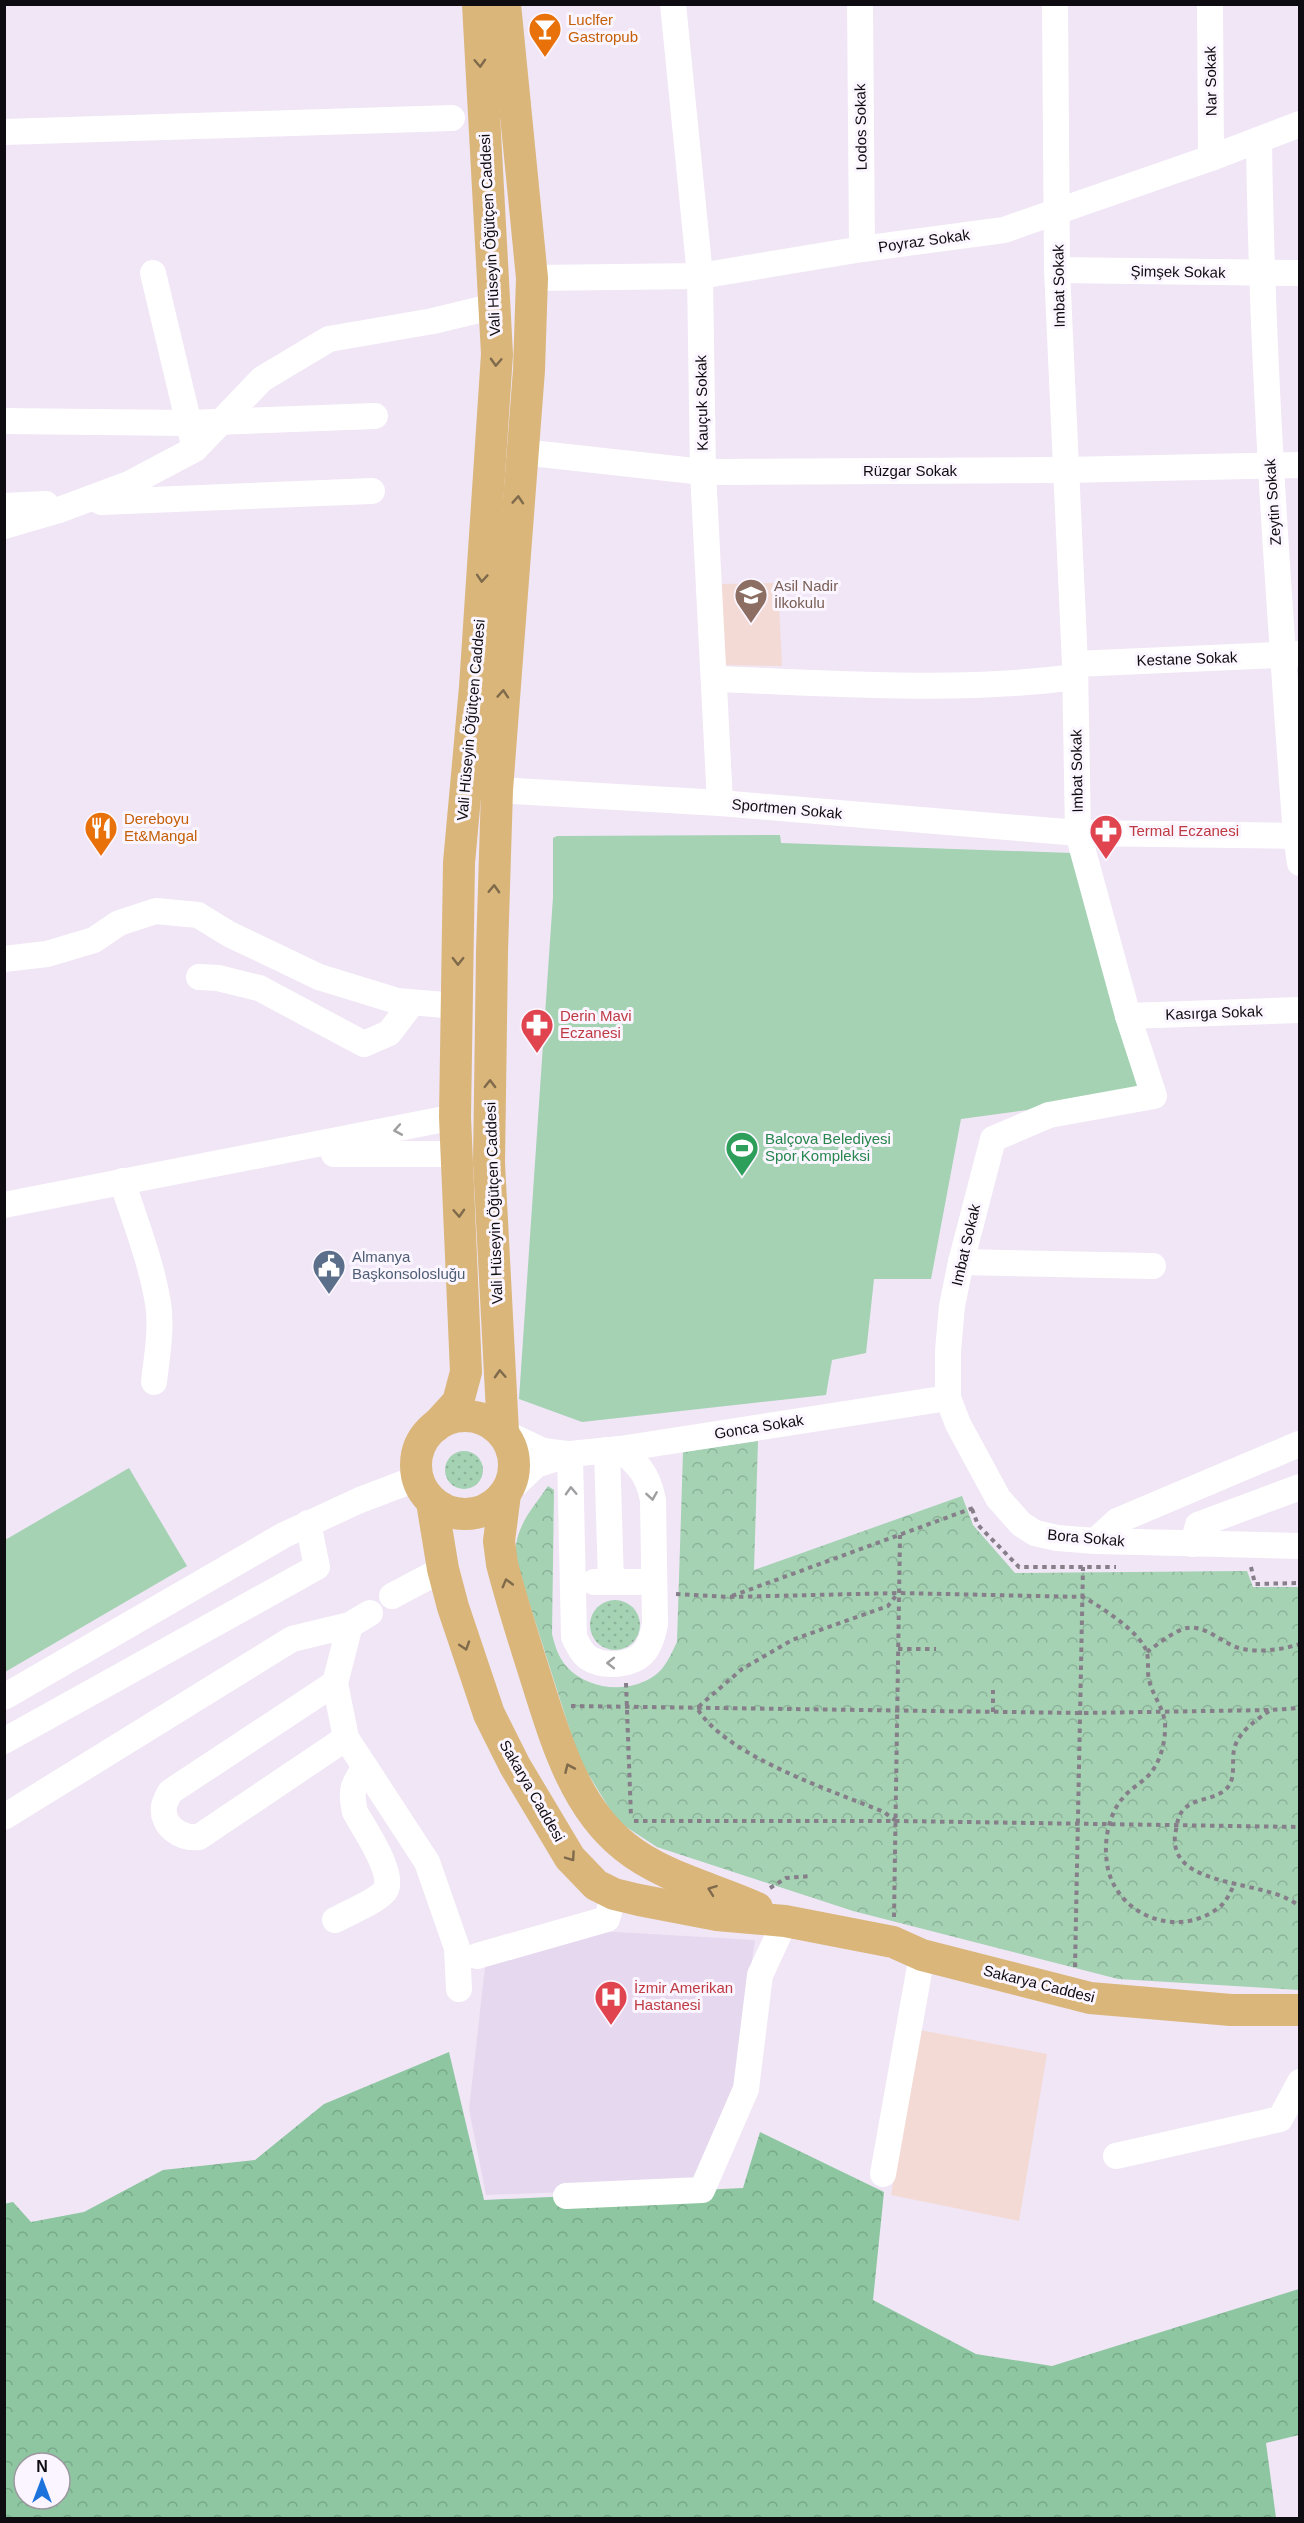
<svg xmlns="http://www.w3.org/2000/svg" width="1304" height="2523" font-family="Arial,sans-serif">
<defs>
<pattern id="grass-dots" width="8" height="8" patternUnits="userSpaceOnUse" patternTransform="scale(1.5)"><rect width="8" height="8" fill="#a4d2b3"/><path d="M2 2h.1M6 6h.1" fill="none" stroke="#8cb399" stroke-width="1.8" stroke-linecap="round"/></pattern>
<pattern id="forest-crowns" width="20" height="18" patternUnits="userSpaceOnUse" patternTransform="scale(1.5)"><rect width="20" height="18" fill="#8dc6a0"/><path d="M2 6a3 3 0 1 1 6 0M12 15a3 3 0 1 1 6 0" fill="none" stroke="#78a989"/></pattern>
<pattern id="park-crowns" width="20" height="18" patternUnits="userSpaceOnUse" patternTransform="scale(1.5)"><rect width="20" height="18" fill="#a4d2b3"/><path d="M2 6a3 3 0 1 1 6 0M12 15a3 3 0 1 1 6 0" fill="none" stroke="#8cb399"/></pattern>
</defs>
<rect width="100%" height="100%" fill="#f0e6f6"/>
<path fill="#e6d8ee" d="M581 1930 755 1940 733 2094 699 2187 486 2195 469 2109 486 1958Z"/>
<g fill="#f4dad5">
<path d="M778 583 782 666 722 665 721 584Z"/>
<path d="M920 2030 1047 2054 1019 2221 891 2195Z"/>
</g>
<g fill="url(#grass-dots)">
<circle cx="464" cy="1470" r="19"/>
<circle cx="615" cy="1625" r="25"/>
</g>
<path fill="url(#forest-crowns)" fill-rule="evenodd" d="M449 2052 484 2200 743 2188 760 2132 884 2192 873 2300 976 2354 1052 2366 1299 2289V2435L1266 2443 1276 2518H5L4 2204 13 2202 31 2222 84 2212 163 2170 255 2160 324 2104ZM24 2463H60V2499H24Z"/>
<path fill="url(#park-crowns)" d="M758 1441 754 1570 962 1496 973 1525 1015 1573 1247 1571 1253 1587H1299V1990L1118 1979 853 1911 657 1847 617 1821 579 1759 515 1558C515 1526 531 1511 548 1486L554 1490 552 1634C555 1646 558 1657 567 1667 588 1690 628 1694 654 1676 665 1669 671 1654 677 1642L683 1452Z"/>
<g fill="#a4d2b3">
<path d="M780 835 781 843 1072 853 1146 1094 961 1119 931 1279H874L866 1353 832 1360 826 1395 582 1422 519 1399 553 897V838L557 836Z"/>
<path d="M129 1468 187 1566 5 1672V1540Z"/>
</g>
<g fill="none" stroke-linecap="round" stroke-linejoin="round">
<g stroke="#867f8a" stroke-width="4" stroke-dasharray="4.5 4.5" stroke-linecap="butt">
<path d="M972 1509 978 1525 1019 1567H1116"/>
<path d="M1251 1567 1255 1584 1300 1583"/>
<path d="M676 1594 728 1597 899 1593 1083 1597C1100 1606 1143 1634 1147 1653 1149 1662 1147 1672 1149 1680 1153 1696 1163 1707 1165 1723 1166 1742 1160 1765 1146 1778 1138 1785 1129 1790 1122 1799 1107 1817 1103 1846 1108 1869 1119 1916 1177 1938 1217 1909 1226 1903 1230 1893 1235 1883"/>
<path d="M732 1596 973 1508"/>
<path d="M898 1649H936"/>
<path d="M1147 1652C1158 1644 1170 1634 1183 1629 1203 1622 1221 1643 1239 1648 1259 1653 1280 1650 1300 1644"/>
<path d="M626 1683 631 1817"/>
<path d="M571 1706 1081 1713 1270 1710 1300 1708"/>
<path d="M1269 1711C1256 1720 1240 1731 1235 1746 1230 1761 1238 1779 1225 1790 1213 1800 1195 1798 1184 1809 1177 1816 1177 1826 1175 1835 1169 1891 1270 1878 1300 1907"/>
<path d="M993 1712V1690"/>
<path d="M634 1821H897L1300 1827"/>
<path d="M896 1821 884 1812C833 1791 725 1756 697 1708L742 1669 792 1640 888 1606 898 1593"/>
<path d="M770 1888 786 1878 811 1876"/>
<path d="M894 1917 900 1535"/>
<path d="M1075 1967 1083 1567"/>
</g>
<g stroke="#fff" stroke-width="26">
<path d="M673 4 700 276 703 472 720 803"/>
<path d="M860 4 862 249"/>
<path d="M1055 4 1057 270 1075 664 1078 833 1128 1016 1154 1096 1049 1115 993 1139 961 1262 952 1306 948 1351V1398L958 1424 998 1498 1021 1524 1035 1533 1057 1538 1095 1541 1300 1546"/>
<path d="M1210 4 1211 158"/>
<path d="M4 132 452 118"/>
<path d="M1259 140C1262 372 1279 604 1296 836L1300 863"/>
<path d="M1057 270 1300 273"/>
<path d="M153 273 192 437"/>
<path d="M532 278 700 276 862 249 1004 230 1211 158 1300 124"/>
<path d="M4 421 189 423 375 416"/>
<path d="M522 452 703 472 1065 470 1300 465"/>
<path d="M101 502 372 491"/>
<path d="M4 506 46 504"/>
<path d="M4 526 59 510 129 484 195 449 262 379 329 339 433 321 495 306"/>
<path d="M1075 664 1300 654"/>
<path d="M715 679C835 683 956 693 1075 677"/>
<path d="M497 790 720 803 1078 833 1300 836"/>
<path d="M4 959 47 954 94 940 119 923 156 911 198 915 229 934 319 977 397 1001 457 1006"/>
<path d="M199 977 218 978 259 988 364 1044 389 1033 412 1003"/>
<path d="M1128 1016 1300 1010"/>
<path d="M334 1154H456"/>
<path d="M122 1181C135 1221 151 1261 158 1303 162 1328 157 1356 154 1382"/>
<path d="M4 1205 455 1117"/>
<path d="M961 1262 1153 1266"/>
<path d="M503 1432 543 1451 567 1454"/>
<path d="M607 1450 611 1582"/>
<path d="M570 1454 574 1637C578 1645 581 1652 587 1657 603 1668 633 1666 645 1651 651 1643 653 1634 655 1624L653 1500C648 1475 640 1466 620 1449"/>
<path d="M505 1494 536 1465 570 1454 620 1449 948 1398"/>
<path d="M1095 1541 1117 1521 1299 1444"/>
<path d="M1193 1544 1198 1525 1300 1487"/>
<path d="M594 1582H654"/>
<path d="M392 1596 443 1569"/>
<path d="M350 1625 335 1683 346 1738 427 1862 457 1948 459 1989"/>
<path d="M335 1683 170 1792C168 1796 165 1801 164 1806 161 1827 182 1839 199 1837L346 1738"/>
<path d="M4 1697 284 1535 360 1500 418 1478"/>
<path d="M4 1741 317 1567 308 1523"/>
<path d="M4 1817 292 1639 350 1625 370 1613"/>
<path d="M335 1920C348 1913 375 1902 384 1892 398 1877 363 1827 355 1812 350 1790 353 1785 365 1767"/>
<path d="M477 1956 607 1919 614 1894"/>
<path d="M1116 2156 1280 2119 1300 2082"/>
<path d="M883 2174 922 1955"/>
<path d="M566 2196 702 2190 746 2089 760 1975 785 1921"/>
</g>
<g stroke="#dab67a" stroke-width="32">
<circle cx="465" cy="1465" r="49"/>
<path d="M436 1426 458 1402 466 1372 455 1117 459 863 475 687 497 354 478 4"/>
<path d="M503 1432 489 1163 492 952 497 790 529 370 532 278 505 4"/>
<path d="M505 1494 499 1541 502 1564C512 1603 524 1640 536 1678 555 1738 574 1806 624 1846 662 1877 713 1888 757 1908"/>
<path d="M432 1502 443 1569 453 1607 489 1714 515 1766 570 1858 596 1885 614 1894 639 1900 717 1915 785 1921 893 1942 922 1955 1090 1998 1231 2010H1300"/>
</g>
</g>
<defs><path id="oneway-chevron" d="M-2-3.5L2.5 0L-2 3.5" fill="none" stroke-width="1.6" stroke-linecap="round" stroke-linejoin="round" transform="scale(1.5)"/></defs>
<g stroke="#7f6a4b">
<use href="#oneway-chevron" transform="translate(480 63) rotate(87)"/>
<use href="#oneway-chevron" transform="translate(496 362) rotate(93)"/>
<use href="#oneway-chevron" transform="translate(518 500) rotate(-86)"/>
<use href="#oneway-chevron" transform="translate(482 578) rotate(94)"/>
<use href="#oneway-chevron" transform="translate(503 694) rotate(-86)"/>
<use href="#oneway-chevron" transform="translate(494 889) rotate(-88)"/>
<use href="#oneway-chevron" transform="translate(458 961) rotate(91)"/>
<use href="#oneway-chevron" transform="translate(490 1084) rotate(-89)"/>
<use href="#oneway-chevron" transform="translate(459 1213) rotate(87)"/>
<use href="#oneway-chevron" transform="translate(500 1374) rotate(-93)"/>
<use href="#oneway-chevron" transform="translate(507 1583) rotate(-105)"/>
<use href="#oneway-chevron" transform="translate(465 1646) rotate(72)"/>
<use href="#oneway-chevron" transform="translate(569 1768) rotate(-114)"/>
<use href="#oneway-chevron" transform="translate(571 1857) rotate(55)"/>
<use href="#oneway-chevron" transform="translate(712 1890) rotate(-160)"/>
</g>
<g stroke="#9f9ea0">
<use href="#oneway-chevron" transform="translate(398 1130) rotate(170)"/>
<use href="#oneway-chevron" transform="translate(571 1491) rotate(-92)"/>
<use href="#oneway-chevron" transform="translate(652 1496) rotate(81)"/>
<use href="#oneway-chevron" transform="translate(611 1663) rotate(180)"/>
</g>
<defs>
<symbol id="bar-pin" viewBox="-11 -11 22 30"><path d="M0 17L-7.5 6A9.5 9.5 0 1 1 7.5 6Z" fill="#e8710a" stroke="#fbf5ff"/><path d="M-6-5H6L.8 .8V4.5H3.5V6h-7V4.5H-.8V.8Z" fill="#fff"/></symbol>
<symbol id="school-pin" viewBox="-11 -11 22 30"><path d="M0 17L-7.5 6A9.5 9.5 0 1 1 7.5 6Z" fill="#8d6e63" stroke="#fbf5ff"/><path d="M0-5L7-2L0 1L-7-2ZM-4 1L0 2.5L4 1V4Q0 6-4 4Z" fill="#fff"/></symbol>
<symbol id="restaurant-pin" viewBox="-11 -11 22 30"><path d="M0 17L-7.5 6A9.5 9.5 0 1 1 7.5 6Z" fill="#e8710a" stroke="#fbf5ff"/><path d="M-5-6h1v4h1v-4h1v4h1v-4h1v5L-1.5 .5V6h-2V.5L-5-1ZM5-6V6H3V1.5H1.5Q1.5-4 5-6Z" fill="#fff"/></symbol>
<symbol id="pharmacy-pin" viewBox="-11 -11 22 30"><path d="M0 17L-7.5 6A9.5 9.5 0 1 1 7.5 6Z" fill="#e0444e" stroke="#fbf5ff"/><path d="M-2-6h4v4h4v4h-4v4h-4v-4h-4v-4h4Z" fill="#fff"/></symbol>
<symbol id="stadium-pin" viewBox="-11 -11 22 30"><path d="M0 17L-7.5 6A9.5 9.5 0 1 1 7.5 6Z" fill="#2e9e5b" stroke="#fbf5ff"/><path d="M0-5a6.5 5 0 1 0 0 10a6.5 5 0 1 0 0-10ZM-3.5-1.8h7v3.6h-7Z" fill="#fff"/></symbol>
<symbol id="civic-pin" viewBox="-11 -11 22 30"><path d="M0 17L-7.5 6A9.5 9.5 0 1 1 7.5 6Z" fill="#5c6f8a" stroke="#fbf5ff"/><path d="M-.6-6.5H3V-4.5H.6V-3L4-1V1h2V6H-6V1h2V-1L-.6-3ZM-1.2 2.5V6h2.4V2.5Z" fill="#fff"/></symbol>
<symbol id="hospital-pin" viewBox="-11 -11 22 30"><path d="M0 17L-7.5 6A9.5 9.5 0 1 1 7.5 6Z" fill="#e0444e" stroke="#fbf5ff"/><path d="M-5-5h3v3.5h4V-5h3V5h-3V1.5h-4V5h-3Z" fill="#fff"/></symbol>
</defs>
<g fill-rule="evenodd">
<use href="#bar-pin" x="526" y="10" width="38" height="52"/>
<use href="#school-pin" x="732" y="576" width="38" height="52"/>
<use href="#restaurant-pin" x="82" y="809" width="38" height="52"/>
<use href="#pharmacy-pin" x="1087" y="812" width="38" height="52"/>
<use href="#pharmacy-pin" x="518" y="1006" width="38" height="52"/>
<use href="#stadium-pin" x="723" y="1129" width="38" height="52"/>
<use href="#civic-pin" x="310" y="1247" width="38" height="52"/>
<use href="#hospital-pin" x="592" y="1978" width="38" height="52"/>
</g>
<g text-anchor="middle" stroke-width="6" stroke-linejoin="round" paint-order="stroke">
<g font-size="15" fill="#c56008" stroke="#fbf5ff" text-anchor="start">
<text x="568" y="25">Luclfer<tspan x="568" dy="17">Gastropub</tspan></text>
<text x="124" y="824">Dereboyu<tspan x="124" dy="17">Et&amp;Mangal</tspan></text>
</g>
<g font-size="15" fill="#0f0c11" stroke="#fbf5ff">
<text transform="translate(1211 81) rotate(-91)" y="5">Nar Sokak</text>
<text transform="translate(861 127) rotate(-91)" y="5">Lodos Sokak</text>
<text transform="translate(490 235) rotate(-93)" y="5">Vali Hüseyin Öğütçen Caddesi</text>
<text transform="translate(924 241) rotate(-8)" y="5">Poyraz Sokak</text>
<text transform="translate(1178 272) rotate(1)" y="5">Şimşek Sokak</text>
<text transform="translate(1059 286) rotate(-91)" y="5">Imbat Sokak</text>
<text transform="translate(702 403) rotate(-91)" y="5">Kauçuk Sokak</text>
<text x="910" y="476">Rüzgar Sokak</text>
<text transform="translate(1273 502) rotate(-94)" y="5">Zeytin Sokak</text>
<text transform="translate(1187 659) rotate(-2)" y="5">Kestane Sokak</text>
<text transform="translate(471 720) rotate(-85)" y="5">Vali Hüseyin Öğütçen Caddesi</text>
<text transform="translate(1077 771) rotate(-91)" y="5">Imbat Sokak</text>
<text transform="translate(787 809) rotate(5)" y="5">Sportmen Sokak</text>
<text transform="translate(1214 1013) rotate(-2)" y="5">Kasırga Sokak</text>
<text transform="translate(494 1203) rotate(-92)" y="5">Vali Hüseyin Öğütçen Caddesi</text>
<text transform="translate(966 1245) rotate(-77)" y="5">Imbat Sokak</text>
<text transform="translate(759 1427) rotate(-9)" y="5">Gonca Sokak</text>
<text transform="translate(1086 1538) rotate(5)" y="5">Bora Sokak</text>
<text transform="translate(532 1791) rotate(60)" y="5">Sakarya Caddesi</text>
<text transform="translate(1039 1984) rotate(14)" y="5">Sakarya Caddesi</text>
</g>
<g font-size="15" fill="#785e54" stroke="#fbf5ff" text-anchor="start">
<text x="774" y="591">Asil Nadir<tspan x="774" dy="17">İlkokulu</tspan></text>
</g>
<g font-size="15" fill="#be3a42" stroke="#fbf5ff" text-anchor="start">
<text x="1129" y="836">Termal Eczanesi</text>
<text x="560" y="1021">Derin Mavi<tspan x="560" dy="17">Eczanesi</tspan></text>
<text x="634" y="1993">İzmir Amerikan<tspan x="634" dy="17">Hastanesi</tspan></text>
</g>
<g font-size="15" fill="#27864d" stroke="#fbf5ff" text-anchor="start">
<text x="765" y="1144">Balçova Belediyesi<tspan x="765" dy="17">Spor Kompleksi</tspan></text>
</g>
<g font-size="15" fill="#4e5e75" stroke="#fbf5ff" text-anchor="start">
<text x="352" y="1262">Almanya<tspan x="352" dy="17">Başkonsolosluğu</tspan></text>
</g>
</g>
<rect width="1304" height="2523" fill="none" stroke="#0f0c11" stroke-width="12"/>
<g transform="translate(42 2481)"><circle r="28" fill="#fbf5ff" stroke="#9d98a0" stroke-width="1.5"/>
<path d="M0-4.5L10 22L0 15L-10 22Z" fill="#1e72dc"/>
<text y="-9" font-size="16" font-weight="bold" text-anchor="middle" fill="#0f0c11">N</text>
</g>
</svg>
